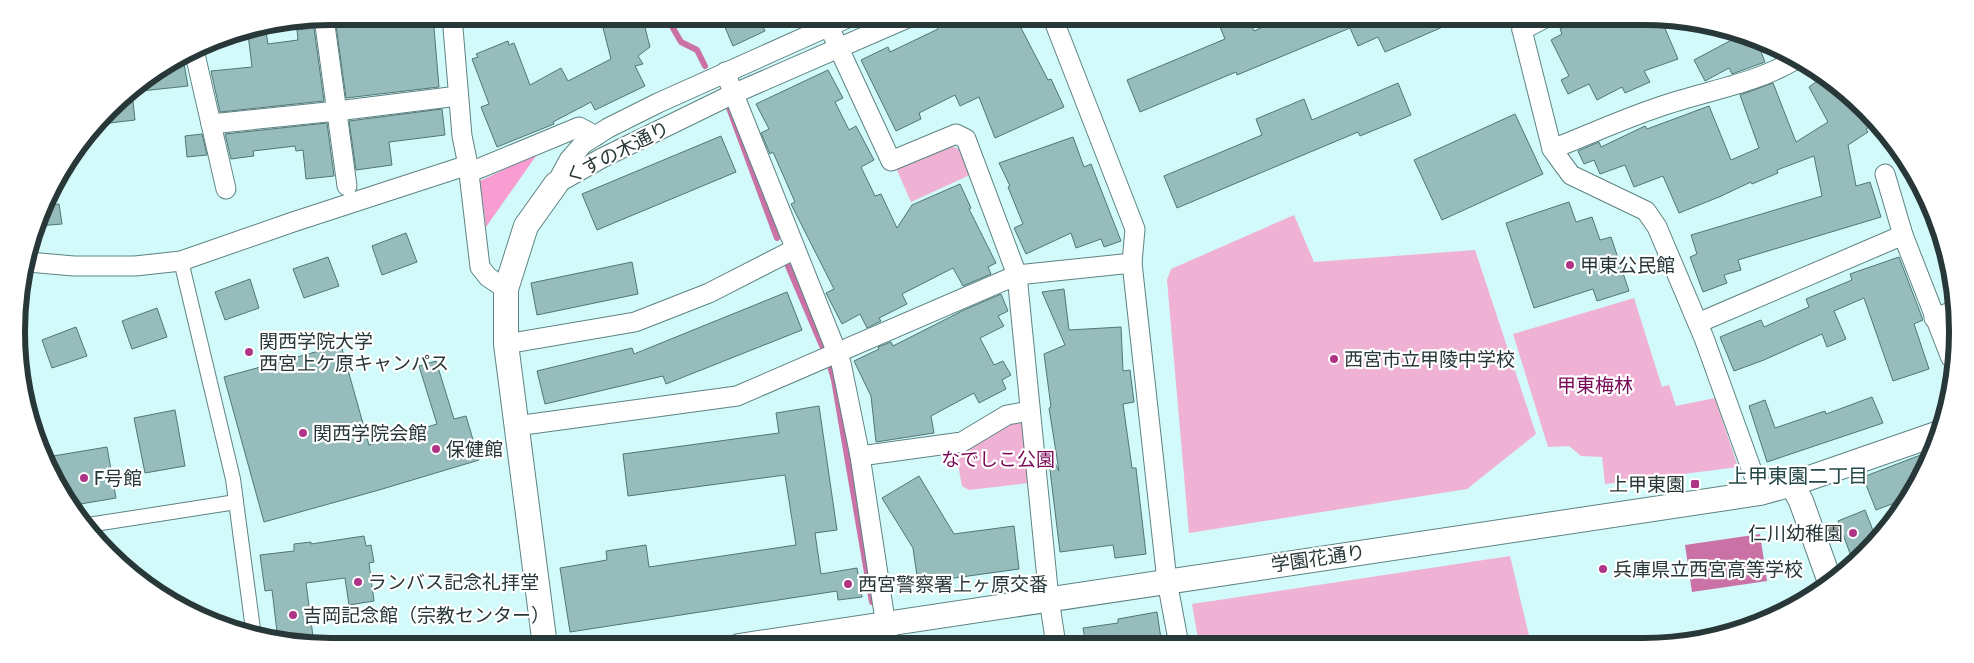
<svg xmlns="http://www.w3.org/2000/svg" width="1974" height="663" font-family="Cabin,'Noto Sans JP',sans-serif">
<rect width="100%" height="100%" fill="#d2fafa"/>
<g fill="#efb2d4">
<path d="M949 145 961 150 972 174 911 202 896 168Z"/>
<path d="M1294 215 1314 262 1475 250 1536 434 1467 489 1189 533 1167 280 1171 269Z"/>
<path d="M1634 298 1662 387 1669 385 1676 406 1715 398 1738 467 1605 484 1602 457 1581 456 1569 446 1548 447 1513 334Z"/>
<path d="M1023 421 1029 483 969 490 962 486 955 449 1007 422Z"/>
<path d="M1510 556 1531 644 1199 645 1192 604Z"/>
</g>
<path fill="#f89cd1" d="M538 153 486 227 480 181Z"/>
<path fill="#ca72a5" d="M1760 534 1767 581 1692 592 1685 545Z"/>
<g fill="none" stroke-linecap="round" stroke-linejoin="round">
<g stroke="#ca72a5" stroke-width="6">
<path d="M666 16 681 42 697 50 705 66"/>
<path d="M729 108 777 238"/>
<path d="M788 266 823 348"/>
<path d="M830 366 834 380 872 602"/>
</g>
</g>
<g fill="#96bcbc" stroke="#527676">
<path d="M411 16H433L439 87 346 98 336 25Z"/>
<path d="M600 16H642L650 47 638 56 643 64 635 66 645 86 595 110 591 102 553 122 554 124 497 147 481 107 489 104 472 59 478 57 476 54 508 41 509 45 514 43 530 85 561 68 568 81 611 59Z"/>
<path d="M743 16H758L765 31 733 46 724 25Z"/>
<path d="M955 16H1041V18L1021 28 1048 80 1051 79 1064 107 995 138 979 97 960 106 955 95 919 113 921 119 896 131 861 60 888 47 890 52 938 29 937 26Z"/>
<path d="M1231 16H1248L1254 31 1287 16H1468L1385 52 1378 37 1358 46 1350 28 1237 75 1236 72 1140 112 1127 80 1225 39 1218 22Z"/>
<path d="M1584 16H1642L1661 19 1678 59 1644 71 1650 82 1625 93 1622 87 1597 100 1589 84 1568 94 1561 80 1569 76 1551 40 1562 34 1560 29Z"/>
<path d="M314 28 324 101 220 112 211 71 252 67 248 34 266 32 268 44 298 40 297 30Z"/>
<path d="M1741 35 1758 44 1765 62 1732 74 1729 68 1705 81 1694 60Z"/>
<path d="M183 58 188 86 132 92 135 120 101 124 123 95Z"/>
<path d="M828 70 843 98 835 102 849 130 856 126 874 160 861 167 875 196 881 194 897 228 912 205 960 184 971 208 969 209 996 263 988 267 991 274 963 286 953 268 902 294 907 304 879 318 881 321 867 328 860 314 842 324 826 293 834 289 791 204 795 202 773 152 770 154 761 133 769 129 756 104Z"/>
<path d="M1824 76 1834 81 1873 125 1866 129 1868 132 1848 145 1856 186 1870 182 1881 217 1738 260 1741 270 1724 275 1727 283 1703 292 1690 257 1697 254 1691 235 1822 196 1814 156 1777 170 1778 173 1752 184 1751 182 1719 197 1679 213 1663 176 1634 187 1625 165 1600 174 1594 160 1584 164 1578 151 1599 142 1601 147 1645 126 1647 129 1709 106 1731 160 1759 148 1740 95 1773 83 1796 142 1828 122 1809 87Z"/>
<path d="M1398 83 1411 115 1360 136 1358 132 1177 208 1164 176 1262 135 1256 119 1304 99 1312 120Z"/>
<path d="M442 109 445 135 389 142 392 165 356 170 349 121Z"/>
<path d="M1515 114 1543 174 1442 220 1414 160Z"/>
<path d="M327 123 334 176 306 179 303 150 296 151 295 146 253 151 254 156 231 159 225 134Z"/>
<path d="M202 134 207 155 187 157 185 136Z"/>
<path d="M721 136 736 172 597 230 582 194Z"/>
<path d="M1073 137 1084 167 1091 164 1121 241 1104 247 1101 239 1076 248 1071 233 1026 254 1014 228 1023 224 1008 187 1010 186 999 163Z"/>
<path d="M1569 202 1576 222 1592 217 1600 240 1611 237 1629 291 1597 301 1593 289 1534 308 1506 223Z"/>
<path d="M59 204 62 224 38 226 45 206Z"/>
<path d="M406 233 417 262 382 275 372 246Z"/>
<path d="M328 257 339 286 304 298 293 269Z"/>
<path d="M1899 257 1923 320 1914 324 1929 369 1893 381 1864 298 1834 311 1846 339 1827 347 1822 334 1764 360 1734 371 1720 337 1761 320 1764 327 1809 307 1806 299 1852 280 1850 274Z"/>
<path d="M632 262 638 294 537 315 531 283Z"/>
<path d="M250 279 259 308 225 320 215 292Z"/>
<path d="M1064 289 1069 330 1121 327 1123 371 1130 370 1134 402 1123 404 1132 468H1136L1146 554 1115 558 1113 545 1060 552 1048 454 1050 453 1059 471 1049 408 1051 407 1044 354 1065 345 1042 292Z"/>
<path d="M787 292 802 330 666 384 663 376 545 404 537 371 632 348 634 354Z"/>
<path d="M1001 294 1008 311 998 316 1004 326 980 338 994 365 1003 361 1011 375 1002 380 1006 389 979 403 974 393 931 416 934 433 876 442 871 396 854 361 879 349 878 347 891 342 893 346 964 310Z"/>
<path d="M157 308 167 337 132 349 122 321Z"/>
<path d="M76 327 87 356 52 368 42 340Z"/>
<path d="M341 345 369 445 437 424 419 366 436 361 454 419 466 416 479 460 379 490 264 522 224 377Z"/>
<path d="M1872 397 1883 423 1767 462 1749 406 1765 400 1775 428 1825 411 1826 414Z"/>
<path d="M819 406 837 530 815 533 821 574 857 568 862 597 838 600 837 591 570 632 560 568 607 560 606 551 646 545 649 567 796 545 785 475 628 496 623 454 779 433 776 413Z"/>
<path d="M175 410 185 466 145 473 134 418Z"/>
<path d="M107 447 116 498 69 506 47 457Z"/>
<path d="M1931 451 1915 489 1908 498 1876 510 1863 477Z"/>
<path d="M919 476 954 534 1014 526 1019 569 918 583 913 548 882 498Z"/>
<path d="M1865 510 1876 538 1854 564 1838 521Z"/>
<path d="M364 536 366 546 371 545 374 562 369 563 374 601 349 605 345 578 306 583 314 644 278 640 272 590 265 591 260 555 294 551V544L311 542V544Z"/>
<path d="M1157 612 1161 639 1122 645H1086L1083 628 1118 623V619Z"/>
</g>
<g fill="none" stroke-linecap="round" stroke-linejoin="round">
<defs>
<g id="pedestrian">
<path d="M181 261 233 479 254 637"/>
<path d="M88 525 236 502"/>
</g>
<g id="minor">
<path d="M452 16 462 136 468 165 480 267 488 277 506 289"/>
<path d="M1052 16 1135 229 1132 263 1167 581 1179 645"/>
<path d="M1523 16 1522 30 1552 149 1571 175 1646 211 1657 227 1704 338 1760 493"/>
<path d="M324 18 347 186"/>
<path d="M829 27 891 161 956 134 966 139 1017 275 1049 599 1056 645"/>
<path d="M1522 30 1549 16"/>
<path d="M194 50 226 189"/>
<path d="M725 72 841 363 860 456 889 646"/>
<path d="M211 124 337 111 458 96"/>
<path d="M1552 149C1588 135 1623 119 1659 107 1704 91 1752 85 1793 61"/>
<path d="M468 173 579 127 596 136"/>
<path d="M1885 174 1903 235 1951 358"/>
<path d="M556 184 602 158 733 94 912 16"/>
<path d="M556 184 569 160 583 144 608 128 658 103 852 16"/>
<path d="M28 262 74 266H135L181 261 293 222 468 165"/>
<path d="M1934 318 1954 311"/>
<path d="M1698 323 1903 235"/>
<path d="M506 344 635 322 709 293 795 249"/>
<path d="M516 426 737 396 1017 275 1132 263"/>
<path d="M860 456 962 442 1007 415 1030 411"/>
</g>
<g id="tertiary">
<path d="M1792 484 1801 501 1830 582"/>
<path d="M545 646 506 344V289L526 226 556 184"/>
<path d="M739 646 1760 493 1792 484 1939 433"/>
</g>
</defs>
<use href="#pedestrian" stroke="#5e8383" stroke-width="16"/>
<use href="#minor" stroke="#5e8383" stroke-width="21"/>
<use href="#tertiary" stroke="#5e8383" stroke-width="26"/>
<use href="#pedestrian" stroke="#fff" stroke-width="14"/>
<use href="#minor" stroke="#fff" stroke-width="19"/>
<use href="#tertiary" stroke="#fff" stroke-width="24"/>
</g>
<g fill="#b03485" stroke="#fff" stroke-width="2">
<circle cx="1570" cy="265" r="5"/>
<circle cx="249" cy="352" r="5"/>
<circle cx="1334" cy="359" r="5"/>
<circle cx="303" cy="433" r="5"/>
<circle cx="436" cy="449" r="5"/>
<circle cx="84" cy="478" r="5"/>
<rect x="1690" y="479" width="10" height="10" rx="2.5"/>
<circle cx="1853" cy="533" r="5"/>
<circle cx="1603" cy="569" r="5"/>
<circle cx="358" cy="582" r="5"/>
<circle cx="848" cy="584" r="5"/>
<circle cx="293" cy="615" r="5"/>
</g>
<g text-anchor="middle" stroke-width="4.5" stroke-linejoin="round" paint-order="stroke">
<g font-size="19" fill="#283737" stroke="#fff">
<text transform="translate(617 152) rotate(-27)" y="7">くすの木通り</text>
<text transform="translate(1318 558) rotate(-8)" y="7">学園花通り</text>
</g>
<g font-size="19" fill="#283737" stroke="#fff" text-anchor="start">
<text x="1580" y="272">甲東公民館</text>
<text x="259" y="348">関西学院大学<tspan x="259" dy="22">西宮上ケ原キャンパス</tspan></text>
<text x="1344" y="366">西宮市立甲陵中学校</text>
<text x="313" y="440">関西学院会館</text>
<text x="446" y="456">保健館</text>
<text x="94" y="485">F号館</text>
<text x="1685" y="491" text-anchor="end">上甲東園</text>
<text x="1843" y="540" text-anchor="end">仁川幼稚園</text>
<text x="1613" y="576">兵庫県立西宮高等学校</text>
<text x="368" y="589">ランバス記念礼拝堂</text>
<text x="858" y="591">西宮警察署上ヶ原交番</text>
<text x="303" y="622">吉岡記念館（宗教センター）</text>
</g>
<g font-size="19" fill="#780956" stroke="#fff">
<text x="1595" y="392">甲東梅林</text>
<text x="998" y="466">なでしこ公園</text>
</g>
<g font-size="20" fill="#254848" stroke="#fff">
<text x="1798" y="483">上甲東園二丁目</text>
</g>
</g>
<path d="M0 0H1974V663H0ZM331 25H1643A306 306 0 0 1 1949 331V332A306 306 0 0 1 1643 638H331A306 306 0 0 1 25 332V331A306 306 0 0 1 331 25Z" fill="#fff" fill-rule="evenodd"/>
<path fill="none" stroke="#283737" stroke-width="6" d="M331 25H1643A306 306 0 0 1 1949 331V332A306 306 0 0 1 1643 638H331A306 306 0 0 1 25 332V331A306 306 0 0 1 331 25Z"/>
</svg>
